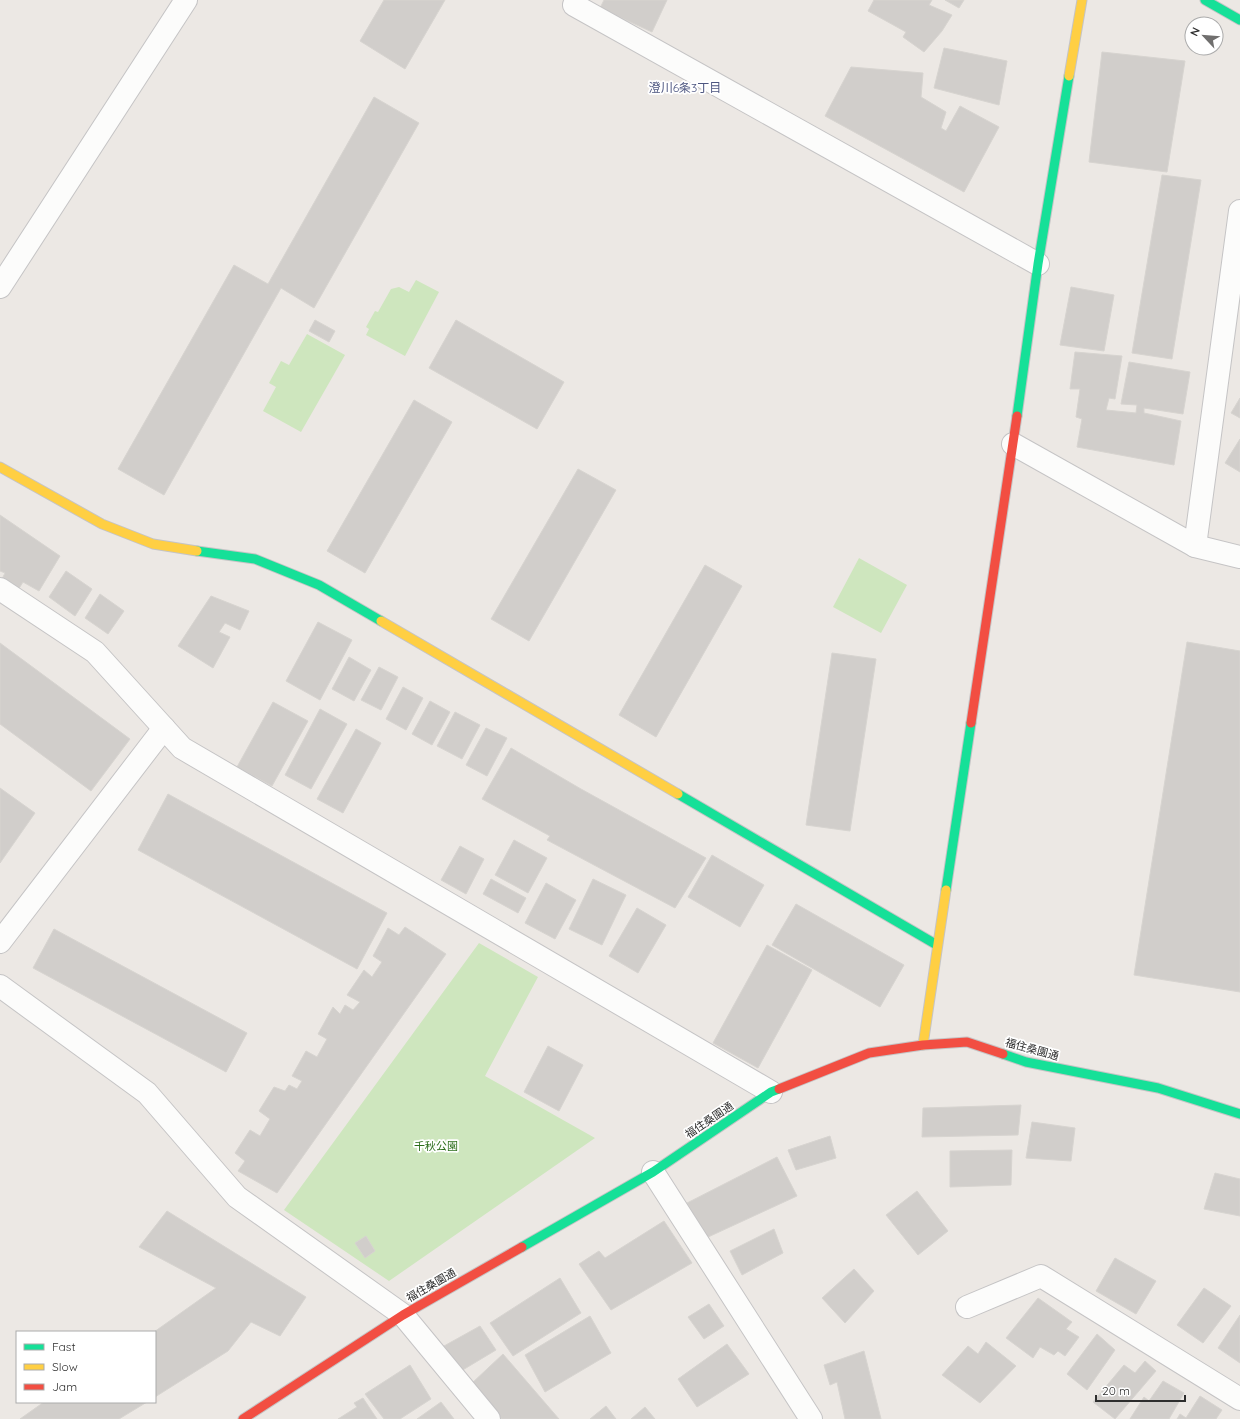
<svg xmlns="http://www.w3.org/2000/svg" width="1240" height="1419" font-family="Quicksand,'Noto Sans JP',sans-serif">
<rect width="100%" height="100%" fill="#ece8e4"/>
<g fill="#cee6be">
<path d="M416 280 439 292 405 356 366 335 369 329 366 327 375 311 378 312 391 289 399 287 409 292Z"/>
<path d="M307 334 345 355 301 432 263 411 276 387 269 383 281 361 289 365Z"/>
<path d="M859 558 907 585 881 633 833 607Z"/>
<path d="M479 943 538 977 485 1076 595 1138 389 1281 284 1210Z"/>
</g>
<g fill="#d1cecb" stroke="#d7d4d0">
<path d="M384 0H445L405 69 360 41Z"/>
<path d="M604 0H667L652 32 600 8Z"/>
<path d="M874 0H932L929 5 952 15 942 31 924 52 903 37 906 32 868 11Z"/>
<path d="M945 0H964L959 8Z"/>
<path d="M944 48 1007 61 999 105 934 88Z"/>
<path d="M1102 52 1185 61 1167 172 1089 162Z"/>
<path d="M851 67 923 73 921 97 946 112 941 128 946 131 960 106 999 127 964 192 825 116Z"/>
<path d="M374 97 419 123 314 308 281 288 164 495 118 469 234 265 268 284Z"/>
<path d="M1162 175 1201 180 1172 359 1132 353Z"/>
<path d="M1071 287 1114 295 1104 351 1060 345Z"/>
<path d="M315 320 335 331 329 342 309 331Z"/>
<path d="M456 320 564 382 537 429 429 368Z"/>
<path d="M1075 352 1122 356 1115 399 1109 398 1106 410 1136 413 1137 405 1121 404 1129 362 1190 372 1183 414 1144 408V413L1181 421 1174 465 1077 447 1082 419 1076 417 1080 389H1070Z"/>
<path d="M1240 398V418L1231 413Z"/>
<path d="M414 400 452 422 365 573 327 551Z"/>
<path d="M1240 439V472L1225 463Z"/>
<path d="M578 469 616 490 529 641 491 619Z"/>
<path d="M0 515 60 556 39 591 23 582 18 590 2 579 5 573 0 571Z"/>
<path d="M705 565 742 586 656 737 619 715Z"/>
<path d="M66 571 92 589 75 616 49 597Z"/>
<path d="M100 594 124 611 108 634 85 618Z"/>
<path d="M211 596 249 611 240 630 225 623 219 632 230 637 213 668 178 646Z"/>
<path d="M318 622 352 640 320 700 286 681Z"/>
<path d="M1187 642 1240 651V992L1134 975Z"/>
<path d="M0 643 130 739 91 791 0 724Z"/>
<path d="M832 653 876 659 850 831 806 825Z"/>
<path d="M349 657 371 670 354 701 332 689Z"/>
<path d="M379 667 398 677 381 710 361 700Z"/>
<path d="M403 687 423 698 406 730 386 719Z"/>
<path d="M430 701 450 712 432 745 412 734Z"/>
<path d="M273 702 308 721 272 786 237 767Z"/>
<path d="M320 709 347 724 311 789 285 775Z"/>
<path d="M455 712 480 725 462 759 437 746Z"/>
<path d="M486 728 507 738 487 776 466 765Z"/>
<path d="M356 729 381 743 343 813 317 799Z"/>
<path d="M511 748 581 789 706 858 675 908 547 840 550 836 482 799Z"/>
<path d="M0 788 35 813 0 863Z"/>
<path d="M168 794 387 913 357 969 138 850Z"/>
<path d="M514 840 547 858 528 893 495 875Z"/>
<path d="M460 846 484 859 466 894 441 880Z"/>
<path d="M712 855 764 885 740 927 688 897Z"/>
<path d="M491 879 526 898 518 913 483 894Z"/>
<path d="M593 879 626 895 602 945 569 929Z"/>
<path d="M546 883 576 900 555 939 525 923Z"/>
<path d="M796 904 904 965 880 1007 772 945Z"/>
<path d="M637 908 666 925 638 973 609 956Z"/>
<path d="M405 927 446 954 277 1193 238 1171 245 1161 235 1153 250 1130 260 1136 270 1119 259 1111 274 1087 285 1091 289 1085 297 1089 302 1081 292 1076 306 1051 317 1057 327 1039 318 1034 333 1007 340 1014 345 1005 353 1010 360 1002 347 995 364 970 372 977 382 962 373 956 388 928 399 935Z"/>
<path d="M54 929 247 1033 226 1072 33 968Z"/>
<path d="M767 945 812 970 758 1068 713 1043Z"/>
<path d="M548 1046 583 1065 559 1111 524 1092Z"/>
<path d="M1021 1105 1018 1135 922 1137 923 1108Z"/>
<path d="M1032 1122 1075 1128 1071 1161 1026 1158Z"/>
<path d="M830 1136 836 1158 796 1170 788 1150Z"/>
<path d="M1012 1150 1011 1185 950 1187V1151Z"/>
<path d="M777 1157 797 1196 706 1238 687 1203Z"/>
<path d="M1215 1173 1240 1179V1216L1204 1209Z"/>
<path d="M917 1191 948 1231 918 1255 886 1215Z"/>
<path d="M167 1211 306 1297 280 1336 251 1322 228 1351 155 1397 154 1332 216 1288 139 1247Z"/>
<path d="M664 1221 692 1263 611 1310 579 1264 599 1251 605 1258Z"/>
<path d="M774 1229 783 1253 742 1275 730 1251Z"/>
<path d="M366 1236 375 1251 365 1258 355 1243Z"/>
<path d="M1115 1258 1156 1281 1136 1314 1096 1291Z"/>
<path d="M854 1269 874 1291 845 1323 822 1298Z"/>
<path d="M560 1278 581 1313 513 1356 490 1323Z"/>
<path d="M1204 1288 1231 1306 1203 1343 1177 1325Z"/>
<path d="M1038 1298 1072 1322 1066 1329 1079 1337 1065 1356 1058 1351 1054 1355 1040 1347 1033 1358 1006 1338Z"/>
<path d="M709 1304 724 1326 704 1339 688 1317Z"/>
<path d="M1240 1315V1363L1218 1348Z"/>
<path d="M590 1316 611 1353 545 1392 525 1355Z"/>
<path d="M480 1326 496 1350 461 1371 444 1346Z"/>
<path d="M1097 1334 1115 1350 1087 1390 1067 1374Z"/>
<path d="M986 1342 1016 1366 980 1403 942 1375 968 1346 978 1354Z"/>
<path d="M727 1344 749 1374 697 1407 678 1379Z"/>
<path d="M864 1351 881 1419H845L837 1382 830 1385 824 1365Z"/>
<path d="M503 1354 559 1419H502L471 1384Z"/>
<path d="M1145 1361 1156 1371 1115 1419 1093 1402 1124 1365 1135 1373Z"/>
<path d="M410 1365 431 1399 400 1419H384L365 1394Z"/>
<path d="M1163 1381 1184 1393 1169 1419H1130L1144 1397 1149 1401Z"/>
<path d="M1200 1396 1222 1410 1216 1419H1177L1180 1414 1186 1418Z"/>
<path d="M363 1398 377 1419H338L357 1407 354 1403Z"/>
<path d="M44 1402H147L119 1419H20Z"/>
<path d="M441 1402 454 1419H417Z"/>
<path d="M606 1406 616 1419H590Z"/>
<path d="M645 1407 655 1419H631Z"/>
</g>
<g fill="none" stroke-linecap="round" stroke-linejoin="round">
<defs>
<g id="street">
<path d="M576 0 574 5 1038 264"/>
<path d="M0 287 186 0"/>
<path d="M1013 444 1195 546 1240 211"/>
<path d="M1195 546 1240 557"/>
<path d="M0 589 95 652 182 748 771 1092"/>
<path d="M0 942 164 728"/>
<path d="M0 986 147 1093 237 1197 403 1315 489 1419"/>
<path d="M653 1172 811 1419"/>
<path d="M967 1307 1041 1276 1240 1399"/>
</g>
<g id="fast">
<path d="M1205 0 1240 20"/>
<path d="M1017 416 1038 264 1069 76"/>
<path d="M197 551 255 559 319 585 381 621"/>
<path d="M678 794 937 945"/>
<path d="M946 890 971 723"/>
<path d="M1003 1054 1026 1062 1158 1088 1240 1114"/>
<path d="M522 1247 653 1172 771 1092 779 1089"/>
</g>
<g id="slow">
<path d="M1069 76 1082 0"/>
<path d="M0 467 102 524 153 544 197 551"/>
<path d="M381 621 678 794"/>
<path d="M923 1045 946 890"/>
</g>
<g id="jam">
<path d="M971 723 1017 416"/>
<path d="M779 1089 869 1053 923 1045 967 1042 1003 1054"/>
<path d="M243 1419 403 1315 522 1247"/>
</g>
</defs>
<use href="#street" stroke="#c5c4c5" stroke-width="24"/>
<use href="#fast" stroke="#c5c4c5" stroke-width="11"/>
<use href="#slow" stroke="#c5c4c5" stroke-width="11"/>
<use href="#jam" stroke="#c5c4c5" stroke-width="11"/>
<use href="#street" stroke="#fcfcfb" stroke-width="22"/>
<use href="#fast" stroke="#16e098" stroke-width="9"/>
<use href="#slow" stroke="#ffcf43" stroke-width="9"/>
<use href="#jam" stroke="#f24e42" stroke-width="9"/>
</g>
<g text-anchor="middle" stroke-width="3.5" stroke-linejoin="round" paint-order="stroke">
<g font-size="11" fill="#2e2e2e" stroke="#fff">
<text transform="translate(1032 1049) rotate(15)" y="4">福住桑園通</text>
<text transform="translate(709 1120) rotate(-34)" y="4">福住桑園通</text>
<text transform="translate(431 1285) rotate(-30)" y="4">福住桑園通</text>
</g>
<g font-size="11" fill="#2c6e1b" stroke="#fff">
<text x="436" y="1150">千秋公園</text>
</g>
<g font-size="12" fill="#4d5680" stroke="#fff">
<text x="685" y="92">澄川6条3丁目</text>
</g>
</g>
<rect x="16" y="1331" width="140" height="72" fill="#ffffff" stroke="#ababab"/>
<rect x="24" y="1344" width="20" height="6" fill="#16e098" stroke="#ababab"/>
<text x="52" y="1351" font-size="12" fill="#2e2e2e">Fast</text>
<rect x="24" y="1364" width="20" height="6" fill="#ffcf43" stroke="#ababab"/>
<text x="52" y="1371" font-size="12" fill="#2e2e2e">Slow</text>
<rect x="24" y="1384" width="20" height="6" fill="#f24e42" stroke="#ababab"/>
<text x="52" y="1391" font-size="12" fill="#2e2e2e">Jam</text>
<g transform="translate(1204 36) rotate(296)"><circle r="19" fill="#ffffff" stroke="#ababab"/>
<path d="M0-3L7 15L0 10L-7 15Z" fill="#706f6e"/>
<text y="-6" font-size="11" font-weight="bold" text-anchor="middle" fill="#2e2e2e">N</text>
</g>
<path d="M1096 1395v6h89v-6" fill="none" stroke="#2e2e2e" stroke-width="2"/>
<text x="1102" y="1395" font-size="12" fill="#2e2e2e" stroke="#ffffff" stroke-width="3" paint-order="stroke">20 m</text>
</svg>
